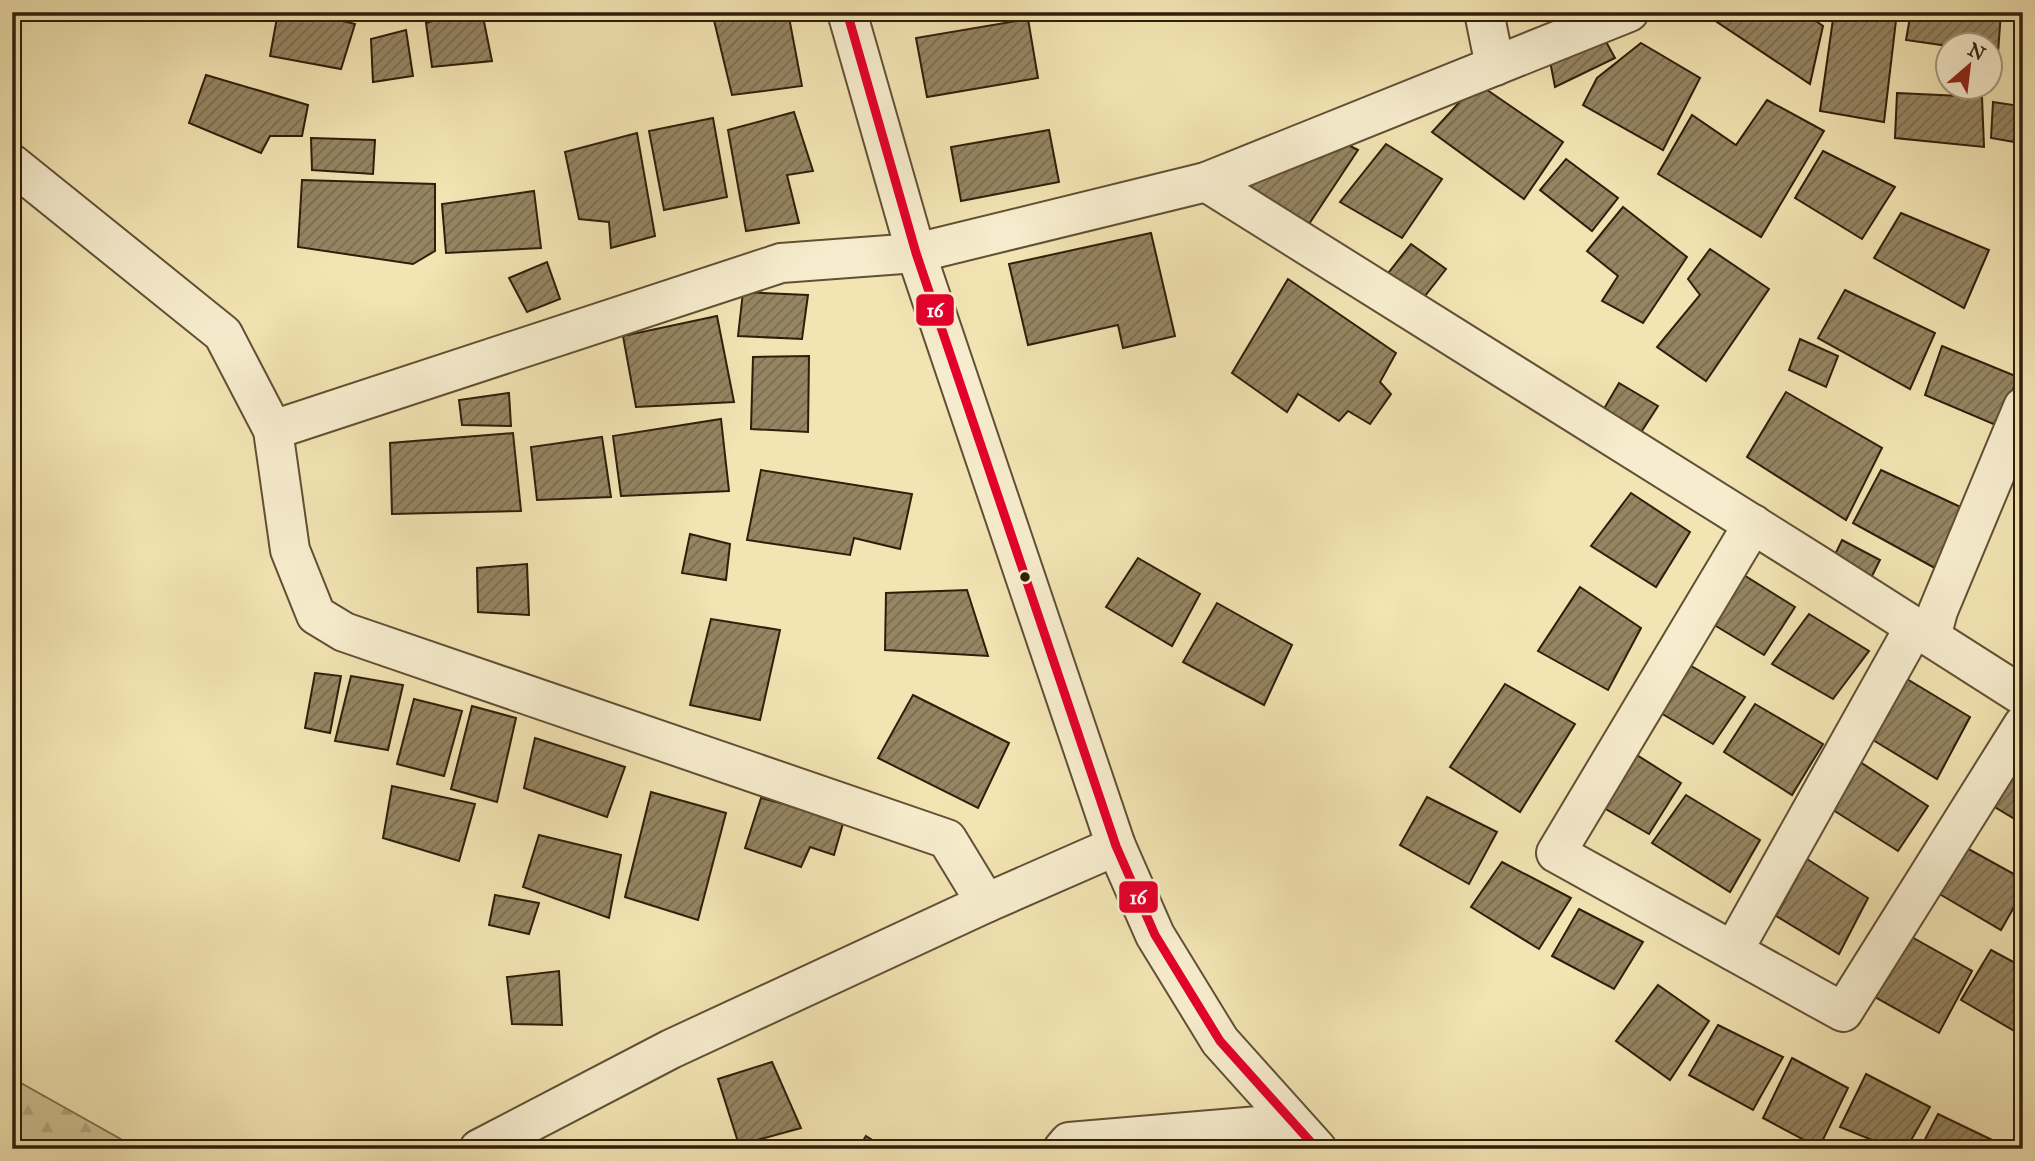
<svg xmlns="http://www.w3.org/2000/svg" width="2035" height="1161" font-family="'IM FELL Great Primer',serif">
<defs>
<pattern id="forest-firs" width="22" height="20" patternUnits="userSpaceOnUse" patternTransform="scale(1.75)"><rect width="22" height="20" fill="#d2c296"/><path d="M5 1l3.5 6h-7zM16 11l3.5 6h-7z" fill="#b5a680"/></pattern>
<pattern id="building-hatch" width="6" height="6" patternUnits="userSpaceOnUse" patternTransform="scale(1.75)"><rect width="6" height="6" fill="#958562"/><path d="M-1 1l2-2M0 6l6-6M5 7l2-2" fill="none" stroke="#7a6c4f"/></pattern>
</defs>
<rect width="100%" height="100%" fill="#f3e4b3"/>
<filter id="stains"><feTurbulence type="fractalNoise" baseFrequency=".00286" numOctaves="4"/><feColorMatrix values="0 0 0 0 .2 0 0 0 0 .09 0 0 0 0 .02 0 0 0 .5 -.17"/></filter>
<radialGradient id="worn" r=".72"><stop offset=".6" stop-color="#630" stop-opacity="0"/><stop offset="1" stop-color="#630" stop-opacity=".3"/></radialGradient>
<path fill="url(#forest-firs)" stroke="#817050" stroke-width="2" d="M12 1078 126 1142 115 1149H12Z"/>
<g fill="url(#building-hatch)" stroke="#301e0a" stroke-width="2">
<path d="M278 12H305L355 24 341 69 270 56Z"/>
<path d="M462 12H482L492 61 432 67 426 23Z"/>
<path d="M712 12H788L802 86 732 95Z"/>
<path d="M1709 12H1803L1823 26 1810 84 1708 16Z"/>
<path d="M1834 12H1897L1884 122 1820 111Z"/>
<path d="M1911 12H2001L1998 53 1990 52V46H1948L1906 40Z"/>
<path d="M1028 19 1038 78 927 97 916 38Z"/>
<path d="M406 30 413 76 373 82 371 39Z"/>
<path d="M1604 38 1615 58 1555 87 1550 61Z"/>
<path d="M1641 43 1700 78 1663 150 1583 105 1597 78Z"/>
<path d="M206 75 308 105 302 136H270L261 153 189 123Z"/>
<path d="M1477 83 1563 142 1524 199 1432 132Z"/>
<path d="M1897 93 1982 97 1984 147 1895 138Z"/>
<path d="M1767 100 1824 131 1761 237 1658 174 1692 115 1736 145Z"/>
<path d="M1993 102 2020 106V143L1991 138Z"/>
<path d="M794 112 813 171 787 175 799 223 746 231 728 130Z"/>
<path d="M713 118 727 197 664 210 649 131Z"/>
<path d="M1049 130 1059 182 961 201 951 147Z"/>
<path d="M637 133 655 236 611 248 609 222 579 219 565 152Z"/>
<path d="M311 138 375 140 373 174 312 170Z"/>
<path d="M1338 140 1358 150 1309 224 1246 195 1256 176Z"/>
<path d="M1386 144 1442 179 1402 238 1340 202Z"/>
<path d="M1823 151 1895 187 1862 239 1795 198Z"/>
<path d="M1566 159 1618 198 1592 231 1540 190Z"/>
<path d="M302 180 435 184V251L413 264 298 247Z"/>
<path d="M534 191 541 248 446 253 442 204Z"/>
<path d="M1623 207 1687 257 1643 323 1602 301 1618 276 1587 251Z"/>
<path d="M1901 213 1989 250 1964 308 1874 258Z"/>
<path d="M1151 233 1175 336 1123 348 1118 325 1028 345 1009 264Z"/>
<path d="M1411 244 1446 269 1418 305 1382 281Z"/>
<path d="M1710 249 1769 289 1706 381 1657 347 1700 295 1688 279Z"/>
<path d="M547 262 560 299 527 312 509 278Z"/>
<path d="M1288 279 1396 353 1380 382 1391 394 1370 424 1348 411 1339 421 1298 394 1287 412 1232 373Z"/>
<path d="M1845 290 1935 333 1910 389 1818 338Z"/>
<path d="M743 292 808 295 802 339 738 336Z"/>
<path d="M717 316 734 402 636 407 623 336Z"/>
<path d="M1800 339 1838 356 1826 387 1789 370Z"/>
<path d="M1942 346 2018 377 1998 426 1925 395Z"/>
<path d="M809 356 808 432 751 429 753 357Z"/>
<path d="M1619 383 1658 406 1638 437 1601 414Z"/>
<path d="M1786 392 1882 448 1846 520 1747 457Z"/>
<path d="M509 393 511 426 462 425 459 400Z"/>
<path d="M721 419 729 491 621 496 613 436Z"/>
<path d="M513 433 521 511 392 514 390 443Z"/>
<path d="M602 437 611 497 537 500 531 447Z"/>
<path d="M761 470 912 494 900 549 854 538 850 555 747 540Z"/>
<path d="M1881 470 1965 509 1942 572 1853 523Z"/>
<path d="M1631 493 1690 532 1656 587 1591 546Z"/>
<path d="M690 534 730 544 726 580 682 573Z"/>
<path d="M1842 540 1880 560 1867 586 1831 563Z"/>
<path d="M1138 558 1200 594 1172 646 1106 607Z"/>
<path d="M527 564 529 615 478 612 477 568Z"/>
<path d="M1739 572 1795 607 1764 655 1706 620Z"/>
<path d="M1580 587 1641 628 1608 690 1538 651Z"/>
<path d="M967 590 988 656 885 650 886 593Z"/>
<path d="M1217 603 1292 645 1264 705 1183 662Z"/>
<path d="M1809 614 1869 651 1833 699 1772 664Z"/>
<path d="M711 619 780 630 760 720 690 705Z"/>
<path d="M1686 663 1745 697 1713 744 1659 712Z"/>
<path d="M315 673 341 676 330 733 305 728Z"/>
<path d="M351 676 403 685 388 750 335 741Z"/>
<path d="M1907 679 1970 717 1937 779 1873 740Z"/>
<path d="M1505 684 1575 724 1520 812 1450 767Z"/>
<path d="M913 695 1009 743 978 808 878 758Z"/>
<path d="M414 699 462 711 444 776 397 764Z"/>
<path d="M1755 704 1823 744 1792 795 1724 752Z"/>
<path d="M472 706 516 718 497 802 451 789Z"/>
<path d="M535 738 625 767 607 817 524 788Z"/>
<path d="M1629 750 1681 783 1649 834 1599 805Z"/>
<path d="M1857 760 1928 806 1898 851 1833 810Z"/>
<path d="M2023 760V824L1988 803Z"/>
<path d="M392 786 475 804 459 861 383 838Z"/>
<path d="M651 792 726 813 698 920 625 897Z"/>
<path d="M1686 795 1760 840 1730 892 1652 843Z"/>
<path d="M1427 797 1497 832 1469 884 1400 845Z"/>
<path d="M761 798 844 820 834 855 810 847 801 867 745 848Z"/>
<path d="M539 835 621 855 609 918 523 887Z"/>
<path d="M1963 846 2023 879V891L2001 930 1936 892Z"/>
<path d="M1807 859 1868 898 1839 954 1776 916Z"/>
<path d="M1502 862 1571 898 1539 949 1471 907Z"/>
<path d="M495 895 539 903 529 934 489 925Z"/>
<path d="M1579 909 1643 942 1614 989 1552 956Z"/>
<path d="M1910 936 1972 971 1939 1033 1875 997Z"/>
<path d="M1991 950 2023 967V1036L1961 1000Z"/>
<path d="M559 971 562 1025 512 1024 507 977Z"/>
<path d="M1658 985 1709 1021 1670 1080 1616 1041Z"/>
<path d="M1718 1025 1783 1057 1753 1110 1689 1075Z"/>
<path d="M1792 1058 1848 1088 1819 1148 1763 1118Z"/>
<path d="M772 1062 801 1128 739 1145 718 1079Z"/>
<path d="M1866 1074 1930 1107 1906 1149H1894L1840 1127Z"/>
<path d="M1938 1114 2011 1149H1920Z"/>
<path d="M866 1136 887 1149H858Z"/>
</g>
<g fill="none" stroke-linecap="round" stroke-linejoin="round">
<defs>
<g id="minor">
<path d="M847 12 916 253 1116 846 1155 935 1220 1041 1317 1149"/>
<path d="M1484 12 1495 66"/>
<path d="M12 164 223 334 273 430 290 550 316 615 344 632 947 839 986 903"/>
<path d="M1206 182 1816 564 2023 696"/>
<path d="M273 430 781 263 916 253 1206 182 1629 12"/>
<path d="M1753 524 1556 853 1843 1012 2023 725"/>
<path d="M1931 637 1938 611 2023 407"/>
<path d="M1733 951 1915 626"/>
<path d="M479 1149 671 1049 986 903 1116 846"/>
<path d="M1063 1149 1069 1142 1292 1123"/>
</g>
</defs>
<use href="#minor" stroke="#615034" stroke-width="42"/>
<use href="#minor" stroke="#f7edce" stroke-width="38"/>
<defs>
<path id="bus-1" d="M847 12 916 253 1116 846 1155 935 1220 1041 1317 1149"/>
</defs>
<use href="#bus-1" stroke="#f7edce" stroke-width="14"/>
<use href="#bus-1" stroke="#e4002b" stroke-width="9"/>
</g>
<circle fill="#301e0a" stroke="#f7edce" stroke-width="2.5" cx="1025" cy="577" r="6"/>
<g stroke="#f7edce" stroke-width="2.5">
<rect x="915" y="293" width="40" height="34" rx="7" fill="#e4002b"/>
<rect x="1118" y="880" width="41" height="34" rx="7" fill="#e4002b"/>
</g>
<g font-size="19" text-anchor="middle" font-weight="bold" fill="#fff">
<text x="935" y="317">16</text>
<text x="1138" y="904">16</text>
</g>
<rect width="2035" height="1161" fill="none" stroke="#f3e4b3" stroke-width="42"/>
<rect x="14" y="14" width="2007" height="1133" fill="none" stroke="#301e0a" stroke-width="3.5"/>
<rect x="21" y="21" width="1993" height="1119" fill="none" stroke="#301e0a" stroke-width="2"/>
<g transform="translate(1969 66) rotate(28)"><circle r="33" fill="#f7edce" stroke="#a79a80" stroke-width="2"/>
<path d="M0-5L12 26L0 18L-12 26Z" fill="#8f2418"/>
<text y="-10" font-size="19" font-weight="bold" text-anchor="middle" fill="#301e0a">N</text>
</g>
<rect width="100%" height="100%" filter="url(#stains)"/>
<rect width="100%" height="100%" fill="url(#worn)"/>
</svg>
